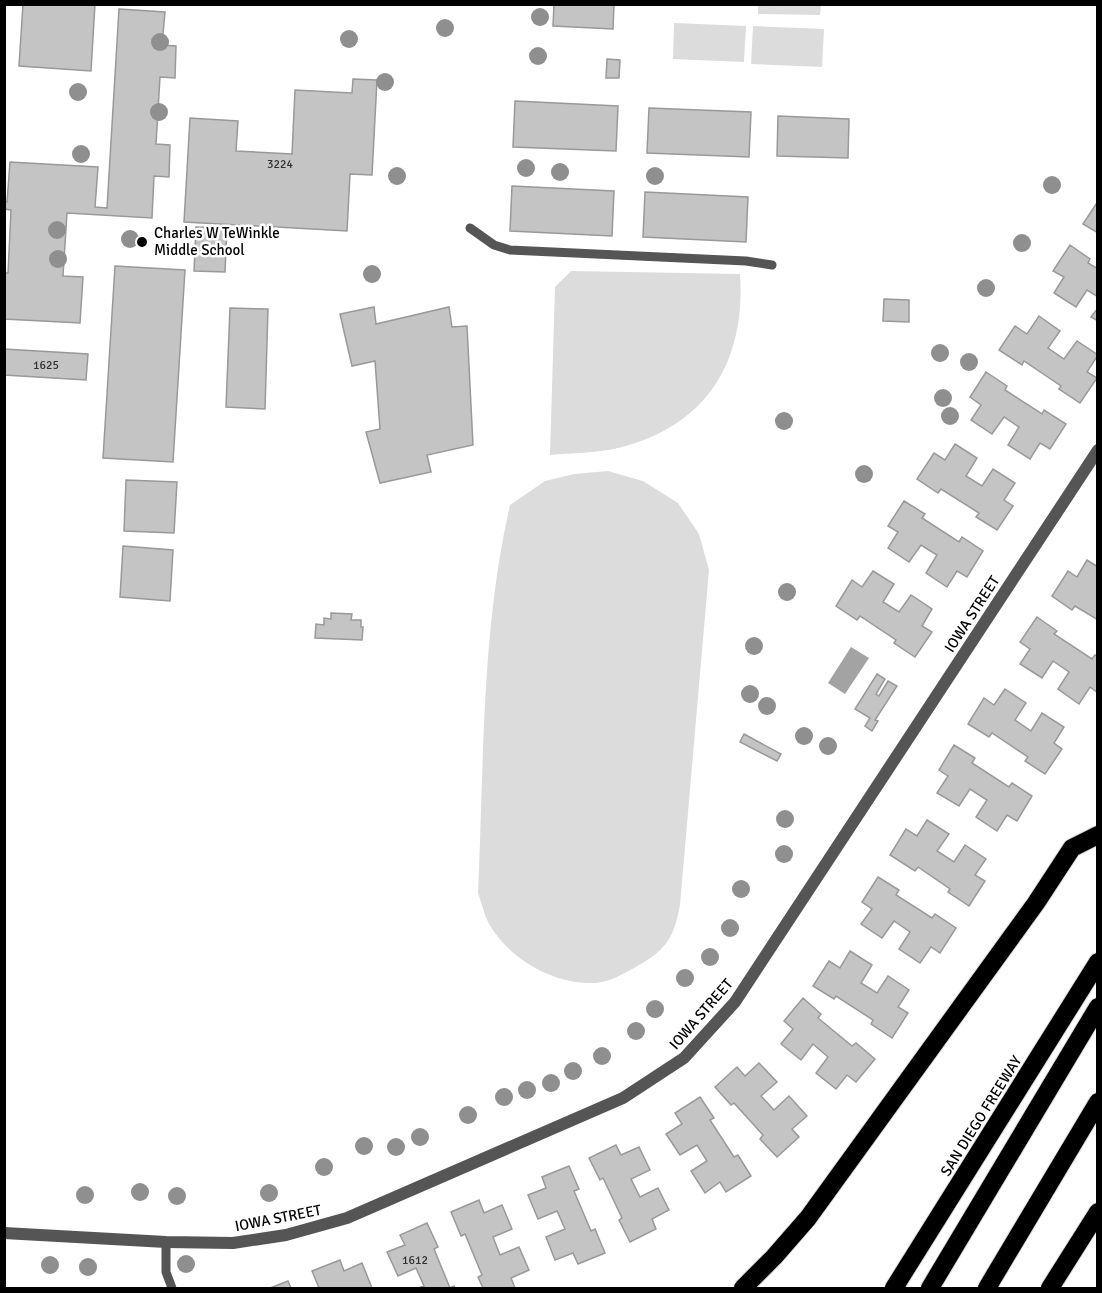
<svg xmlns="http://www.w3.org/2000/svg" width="1102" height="1293" font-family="Signika,sans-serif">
<rect width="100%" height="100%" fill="#fff"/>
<g fill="#dcdcdc">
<path d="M758 5H821L820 15 758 14Z"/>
<path d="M674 23 746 26 744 62 673 59Z"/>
<path d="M753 26 824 29 822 67 751 64Z"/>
<path d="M571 271 740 274C746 362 706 427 618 448 596 453 572 453 550 455L555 287Z"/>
<path d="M608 471 643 481 678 503 699 534 709 570 680 905C674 939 665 951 634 968 623 974 609 982 596 983 556 985 512 961 491 927 485 918 482 904 478 893 484 764 481 632 510 505L545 481 574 474Z"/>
</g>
<path fill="#a3a3a3" d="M851 647 869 658 845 694 828 683Z"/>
<g fill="#c4c4c4" stroke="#999" stroke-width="1.5">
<path d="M23 4H95L91 71 19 66Z"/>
<path d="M554 4H614L613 29 553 26Z"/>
<path d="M119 9 165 12 162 45 176 46 175 78 160 77 156 144 170 145 169 177 154 176 152 218 67 213 63 276 83 277 80 323 4 319V273H8L11 210 4 209V202H7L10 162 98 167 95 207 107 208Z"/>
<path d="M607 59 620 60 619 78H606Z"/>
<path d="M353 79 377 80 372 175 350 174 347 231 184 222 190 118 238 121 236 151 292 154 295 90 352 93Z"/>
<path d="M515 101 618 106 616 151 513 147Z"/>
<path d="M649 108 751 112 749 157 647 153Z"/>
<path d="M778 116 849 119 848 158 777 156Z"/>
<path d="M512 186 614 191 612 236 510 231Z"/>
<path d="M645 192 748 197 746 242 643 237Z"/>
<path d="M1098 201V233L1083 224Z"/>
<path d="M196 227 227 228 225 272 194 271Z"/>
<path d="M1070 245 1090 259 1088 263 1098 269V297L1087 290 1076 307 1054 293 1064 277 1053 271Z"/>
<path d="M115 266 185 270 173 462 103 458Z"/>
<path d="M884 299 909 300V322L883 321Z"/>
<path d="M374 307 376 324 449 307 452 327 467 326 473 445 427 455 431 472 380 483 366 432 380 429 375 361 352 366 340 314Z"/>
<path d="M230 308 268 309 265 409 226 407Z"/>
<path d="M1098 308V321L1091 317Z"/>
<path d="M1039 316 1060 331 1048 348 1064 359 1077 341 1098 355 1087 372 1097 378 1080 403 1059 389 1061 386 1024 361 1022 365 999 350 1015 326 1027 334Z"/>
<path d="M4 349 88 354 86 380 4 375Z"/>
<path d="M986 372 1007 386 1005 390 1042 414 1044 410 1066 424 1050 449 1040 443 1030 459 1008 445 1019 427 1004 417 992 434 971 420 981 405 970 397Z"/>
<path d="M955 444 977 458 966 476 982 486 993 469 1015 483 1004 500 1013 506 997 530 976 517 979 513 941 489 938 493 917 479 934 453 945 460Z"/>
<path d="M126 480 177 482 174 533 124 531Z"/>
<path d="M904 501 925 514 922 518 959 542 962 537 983 551 967 577 957 571 947 587 926 573 937 555 921 545 909 562 888 548 898 532 888 526Z"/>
<path d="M123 546 173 550 170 601 120 597Z"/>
<path d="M1087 560 1098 567V620L1075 606 1072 610 1052 596 1068 571 1077 577Z"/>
<path d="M873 571 894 584 883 602 899 612 911 595 932 609 922 626 932 632 915 657 894 643 896 640 860 616 857 620 836 606 852 580 862 587Z"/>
<path d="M331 613 352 614 351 620H361V627H363L362 640 315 638 316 624 324 625V618L331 619Z"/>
<path d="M1037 617 1057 631 1054 634 1092 659 1095 655 1098 657V693L1090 687 1079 704 1058 689 1069 672 1053 661 1042 678 1020 664 1030 649 1020 642Z"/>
<path d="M877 674 885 679 876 694 879 696 888 681 897 686 875 720 878 721 872 731 865 726 870 718 855 709Z"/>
<path d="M1005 689 1026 703 1015 720 1031 731 1042 713 1064 727 1054 743 1062 749 1045 774 1025 761 1028 757 992 733 989 737 968 724 984 698 994 705Z"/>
<path d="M744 734 781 754 777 761 740 742Z"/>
<path d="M954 745 975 758 972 763 1009 787 1012 783 1032 796 1017 821 1007 815 997 831 976 817 987 800 970 789 959 806 937 793 948 776 939 770Z"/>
<path d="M927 820 949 834 937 851 954 862 965 845 986 859 975 875 985 881 969 906 948 892 950 889 918 867 915 871 890 855 906 829 917 836Z"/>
<path d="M878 877 899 890 896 895 932 918 935 914 956 928 940 953 931 947 920 963 899 949 910 932 894 921 882 938 861 924 872 909 862 902Z"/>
<path d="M850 951 872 965 861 983 877 993 888 976 909 990 898 1007 908 1013 892 1038 871 1024 873 1020 836 996 834 999 813 986 829 961 840 968Z"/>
<path d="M803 998 821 1014 818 1018 852 1046 856 1043 875 1059 856 1082 847 1075 836 1089 816 1073 828 1057 813 1044 801 1060 781 1044 793 1029 784 1021Z"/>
<path d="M759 1063 777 1082 761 1096 774 1110 789 1096 807 1116 792 1129 799 1137 777 1157 760 1139 763 1135 734 1103 731 1105 715 1087 737 1067 745 1076Z"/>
<path d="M700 1097 714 1118 710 1120 734 1157 738 1155 751 1176 726 1192 720 1182 705 1193 691 1171 707 1161 697 1145 680 1155 666 1134 682 1124 675 1113Z"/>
<path d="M616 1145 621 1155 639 1147 650 1170 631 1179 640 1197 658 1188 669 1210 652 1219 656 1229 630 1242 619 1220 622 1218 603 1178 600 1180 589 1158Z"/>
<path d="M569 1166 579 1189 574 1191 591 1231 595 1229 605 1253 578 1264 573 1253 555 1260 546 1237 565 1229 557 1211 538 1219 528 1195 546 1188 542 1177Z"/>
<path d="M479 1200 484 1213 502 1205 512 1229 493 1237 500 1255 519 1247 529 1270 511 1278 515 1288H483L478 1277 482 1275 465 1234 461 1236 451 1212Z"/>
<path d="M427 1223 438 1247 434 1249 450 1288 454 1286 455 1288H418L424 1286 416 1268 398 1276 387 1252 405 1245 400 1235Z"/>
<path d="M340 1260 344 1271 362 1263 372 1288H319L312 1271Z"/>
<path d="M288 1281 291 1288H270Z"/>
</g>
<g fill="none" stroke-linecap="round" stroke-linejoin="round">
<defs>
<g id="motorway">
<path d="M743 1288 774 1257 808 1218 1036 903 1072 848 1098 835"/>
<path d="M894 1288 1098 962"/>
<path d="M930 1288 1098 1007"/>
<path d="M987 1288 1098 1102"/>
<path d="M1050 1288 1098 1212"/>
</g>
</defs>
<use href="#motorway" stroke="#dbdbdb" stroke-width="20"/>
<g stroke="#555" stroke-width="9">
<path d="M470 228 494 245 510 250 746 261 772 265"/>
<path d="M166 1242V1272L172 1288"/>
</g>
<path stroke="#555" stroke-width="12" d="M4 1233 166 1242 233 1243 286 1235 347 1218 623 1098 684 1058 735 1002 1098 450"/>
<use href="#motorway" stroke="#000" stroke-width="18"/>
</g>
<g fill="#8f8f8f">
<circle cx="540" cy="17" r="9"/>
<circle cx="445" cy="28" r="9"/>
<circle cx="349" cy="39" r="9"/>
<circle cx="160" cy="42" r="9"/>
<circle cx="538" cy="56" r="9"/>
<circle cx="385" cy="82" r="9"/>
<circle cx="78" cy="92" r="9"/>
<circle cx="159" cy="112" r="9"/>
<circle cx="81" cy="154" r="9"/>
<circle cx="526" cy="168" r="9"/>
<circle cx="560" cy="172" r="9"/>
<circle cx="397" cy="176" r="9"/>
<circle cx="655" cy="176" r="9"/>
<circle cx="1052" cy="185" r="9"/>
<circle cx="57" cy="230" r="9"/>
<circle cx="130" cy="239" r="9"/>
<circle cx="1022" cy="243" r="9"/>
<circle cx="58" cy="259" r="9"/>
<circle cx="372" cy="274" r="9"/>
<circle cx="986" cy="288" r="9"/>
<circle cx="940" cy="353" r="9"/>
<circle cx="969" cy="362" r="9"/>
<circle cx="943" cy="398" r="9"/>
<circle cx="950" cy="416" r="9"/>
<circle cx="784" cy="421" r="9"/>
<circle cx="864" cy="474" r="9"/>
<circle cx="787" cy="592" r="9"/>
<circle cx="754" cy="646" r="9"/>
<circle cx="750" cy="694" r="9"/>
<circle cx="767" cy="706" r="9"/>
<circle cx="804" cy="736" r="9"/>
<circle cx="828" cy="746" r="9"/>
<circle cx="785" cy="819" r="9"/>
<circle cx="784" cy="854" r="9"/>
<circle cx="741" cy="889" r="9"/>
<circle cx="730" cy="928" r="9"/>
<circle cx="710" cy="957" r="9"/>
<circle cx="685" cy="978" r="9"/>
<circle cx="655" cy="1009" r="9"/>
<circle cx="636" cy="1031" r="9"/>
<circle cx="602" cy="1056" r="9"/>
<circle cx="573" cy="1071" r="9"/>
<circle cx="551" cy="1083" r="9"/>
<circle cx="527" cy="1090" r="9"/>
<circle cx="504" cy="1097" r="9"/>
<circle cx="468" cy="1115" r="9"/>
<circle cx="420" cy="1137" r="9"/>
<circle cx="364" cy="1146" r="9"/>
<circle cx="396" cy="1147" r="9"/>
<circle cx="324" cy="1167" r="9"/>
<circle cx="140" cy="1192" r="9"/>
<circle cx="269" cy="1193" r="9"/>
<circle cx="85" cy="1195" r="9"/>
<circle cx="177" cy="1196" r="9"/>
<circle cx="186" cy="1264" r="9"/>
<circle cx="50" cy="1265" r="9"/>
<circle cx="88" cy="1267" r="9"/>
</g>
<circle fill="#000" stroke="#fff" stroke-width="2" cx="142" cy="242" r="6"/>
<g text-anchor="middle" stroke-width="5" stroke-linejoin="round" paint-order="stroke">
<g font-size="12" fill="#313131">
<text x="280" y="168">3224</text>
<text x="46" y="369">1625</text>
<text x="415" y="1264">1612</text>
</g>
<g font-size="15" fill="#000" stroke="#fff" text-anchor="start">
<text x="154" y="238">Charles W TeWinkle<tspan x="154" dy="17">Middle School</tspan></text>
</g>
<g font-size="15" fill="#000" stroke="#fff">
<text transform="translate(972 614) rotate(-57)" y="5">IOWA STREET</text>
<text transform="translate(701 1014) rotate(-49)" y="5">IOWA STREET</text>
<text transform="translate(981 1116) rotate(-58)" y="5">SAN DIEGO FREEWAY</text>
<text transform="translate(278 1218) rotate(-11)" y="5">IOWA STREET</text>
</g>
</g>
<rect width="1102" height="1293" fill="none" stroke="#000000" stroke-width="12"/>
</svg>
